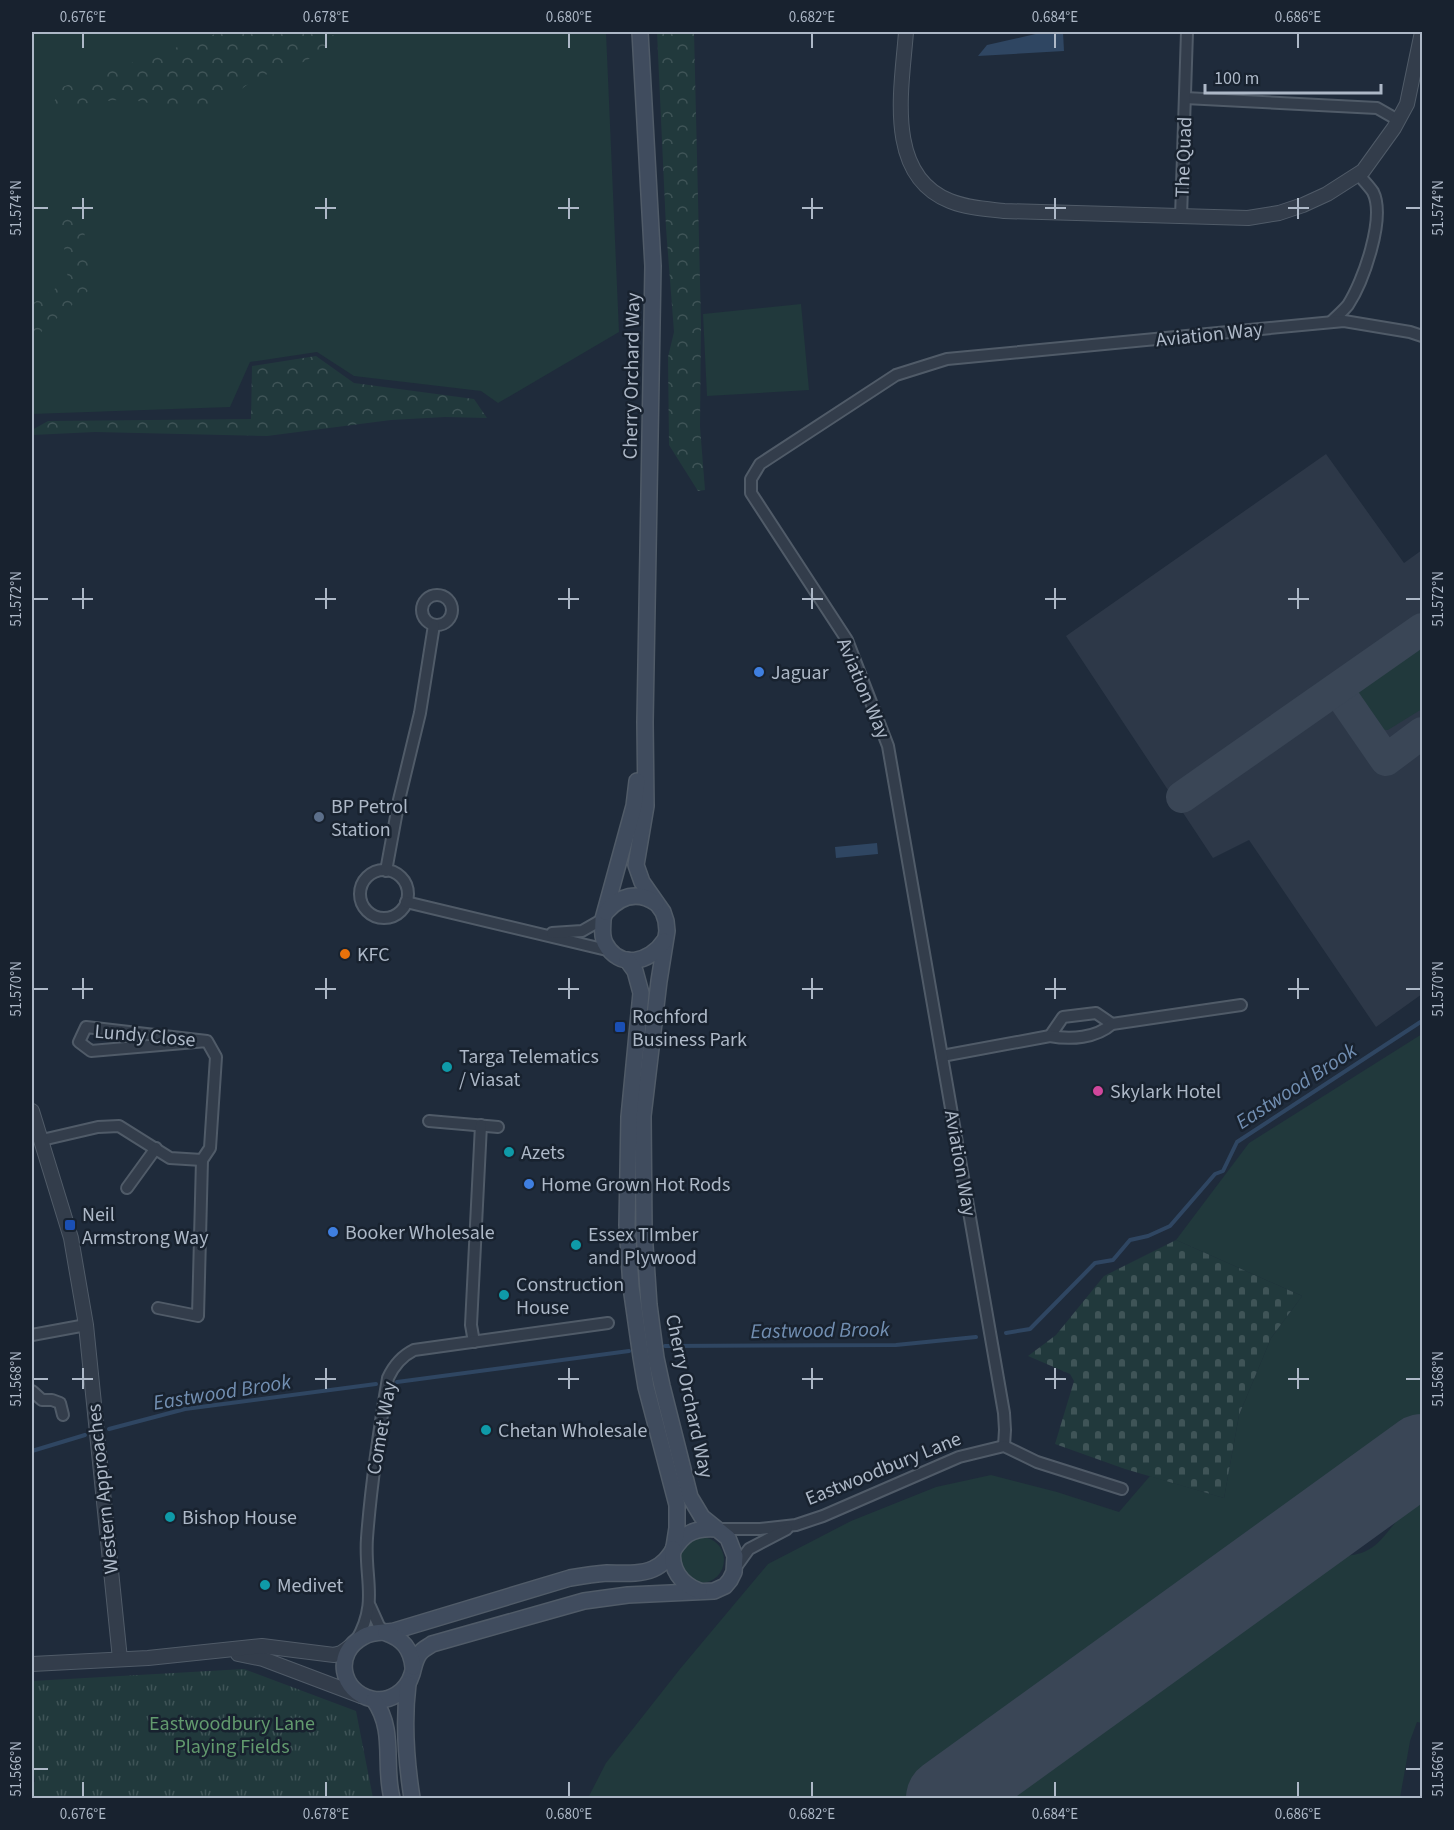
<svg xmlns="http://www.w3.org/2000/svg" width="1454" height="1830" font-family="'Source Sans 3',sans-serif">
<defs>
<pattern id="forest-crowns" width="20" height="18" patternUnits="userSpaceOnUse" patternTransform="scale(1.5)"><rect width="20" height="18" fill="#21393c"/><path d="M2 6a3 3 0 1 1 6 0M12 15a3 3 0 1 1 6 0" fill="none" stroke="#3f5457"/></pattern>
<pattern id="cemetery-stones" width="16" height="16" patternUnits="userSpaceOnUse" patternTransform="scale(1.5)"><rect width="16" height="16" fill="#21393c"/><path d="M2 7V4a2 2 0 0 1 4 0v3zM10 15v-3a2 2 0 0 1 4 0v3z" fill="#3f5457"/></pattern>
<pattern id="park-tufts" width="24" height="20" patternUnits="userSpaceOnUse" patternTransform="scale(1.5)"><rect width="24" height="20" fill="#21393c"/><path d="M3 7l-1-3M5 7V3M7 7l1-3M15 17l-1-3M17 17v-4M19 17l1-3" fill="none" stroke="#3f5457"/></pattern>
</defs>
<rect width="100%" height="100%" fill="#1f2b3b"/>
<path fill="#2d3848" d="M1326 454 1404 563 1422 550V994L1376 1027 1249 840 1213 858 1066 636Z"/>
<g fill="#21393c">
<path d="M32 32H606L619 332 498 403 481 391 354 376 317 352 250 362 230 407 32 414Z"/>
<path d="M801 304 809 390 707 396 703 314Z"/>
<path d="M1422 646V709L1388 730 1373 729 1354 702 1356 691Z"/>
<path d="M1422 1034V1420L1346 1475 1328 1480 1295 1510 1136 1628 948 1763 952 1768 910 1798H588L606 1763 680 1669 768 1564 851 1521 936 1487 991 1475 1057 1492 1119 1512 1150 1476 1224 1498 1239 1415 1271 1338 1302 1296 1176 1240 1249 1143Z"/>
<path d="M1422 1501V1723L1417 1722 1410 1741 1400 1798H1012L1113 1726 1109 1720 1345 1556C1377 1554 1383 1535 1403 1514 1409 1509 1416 1505 1422 1501Z"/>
<circle cx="701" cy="1560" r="23"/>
</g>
<g fill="url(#forest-crowns)">
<path d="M221 32H323L338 37 306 61 256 78 209 114 127 99 51 107 62 87Z"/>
<path d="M657 32H694L701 323 700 427 705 490 698 491 669 445 668 357 674 332 666 228Z"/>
<path d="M82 217 89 264 88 291 32 340V304L68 280 61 220Z"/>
<path d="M316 356 354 383 474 399 487 418 445 417 391 420 267 436 95 432 32 435V430L48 421 251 419 252 366Z"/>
</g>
<path fill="url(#cemetery-stones)" d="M1176 1240 1302 1296 1271 1338 1239 1415 1224 1498 1125 1469 1055 1444 1074 1381 1070 1374 1028 1356 1056 1335 1104 1276Z"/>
<path fill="url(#park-tufts)" d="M244 1669 356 1711 373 1798H32V1782H35L32 1758V1681Z"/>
<g fill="#2f4662">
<path d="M1063 32 1064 51 978 56 987 45 1040 33Z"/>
<path d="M877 843 878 854 836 858 835 847Z"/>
</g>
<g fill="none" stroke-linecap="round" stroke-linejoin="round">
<g stroke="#2f4662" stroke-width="4">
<path d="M1006 1333 1030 1329 1095 1263 1113 1260 1130 1240 1148 1236 1170 1226 1215 1174 1223 1171 1237 1142 1422 1021"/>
<path d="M665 1346 896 1345 976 1337"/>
<path d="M397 1382 629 1351"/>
<path d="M109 1429 185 1409 376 1384"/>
<path d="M32 1451 85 1435"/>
</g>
<g stroke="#3a4656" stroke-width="32">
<path d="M1337 689 1386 760 1422 733"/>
<path d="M1182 797 1422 629"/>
</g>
<path stroke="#3a4656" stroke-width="80" d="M946 1798 1422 1454"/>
<defs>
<g id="minor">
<path d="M1185 98 1377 108 1398 120"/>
<path d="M1181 217 1187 32"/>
<path d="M1331 322C1336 317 1343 311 1348 305 1363 282 1386 218 1373 192 1369 186 1362 179 1358 174"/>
<circle cx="437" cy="610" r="15"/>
<circle cx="384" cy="894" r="24"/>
<path d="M386 871 399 800 420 713 434 625"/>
<path d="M406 902 611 951"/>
<path d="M552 933 582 931 603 919"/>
<path d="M1050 1036 1063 1017 1096 1013 1112 1024"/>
<path d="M942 1056 1050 1036C1071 1040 1096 1038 1112 1024L1241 1005"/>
<path d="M429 1121 498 1127"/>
<path d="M42 1140 98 1127 119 1126 170 1158 202 1160"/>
<path d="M127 1188 156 1148"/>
<path d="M158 1308 198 1316 202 1160 210 1148 216 1057 207 1041 86 1027 79 1042 91 1051 207 1041"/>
<path d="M32 1335 86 1325"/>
<path d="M474 1342 471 1325 481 1125"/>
<path d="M32 1391 42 1400H52L60 1403 63 1415"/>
<path d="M1004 1446 1005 1430 1004 1413 888 746 847 640 751 493V479L760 464 896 375 947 359 1344 321 1410 332 1422 336"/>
<path d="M716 1529H760L796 1525 823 1516 959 1457 1004 1446 1037 1462 1122 1489"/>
<path d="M736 1567 749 1549 787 1529"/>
<path d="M370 1606 379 1626 386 1633"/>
<path d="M356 1641C379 1602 364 1579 367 1538 371 1484 379 1431 388 1378 394 1365 402 1356 414 1350L608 1323"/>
</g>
<g id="tertiary">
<path d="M906 32C902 87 884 175 950 201 967 208 986 209 1004 211L1248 218 1279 213 1303 205 1327 194 1363 171 1394 128 1407 104 1422 32"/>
<path d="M32 1111 71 1238 86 1325 120 1659"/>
<path d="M238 1654 263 1659 361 1696"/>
<path d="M32 1664 148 1658 262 1646 334 1655 341 1653 351 1646"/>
</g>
<g id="secondary">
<path d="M640 32 653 266 645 722 646 806 636 865 642 882 663 912 666 921 667 931 659 981 643 1116 644 1231 649 1305 656 1358 662 1386 690 1497 702 1517 728 1538 735 1556 734 1572 730 1580 725 1586 714 1591 628 1595 584 1601 432 1644C428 1647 423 1649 420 1653 415 1659 414 1667 412 1674 407 1691 390 1703 372 1699 341 1692 333 1653 363 1637 373 1631 383 1633 394 1631L570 1578C582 1576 595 1574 607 1573 622 1573 639 1575 653 1569 680 1557 672 1526 716 1529"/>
<path d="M637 781 634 806 603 919C603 927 601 935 605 943 619 970 650 963 664 941"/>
<path d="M606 912C620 896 637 890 656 903"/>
<path d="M627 960 635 971 641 993 629 1117 627 1225 631 1287 641 1357 646 1387 677 1505V1528L674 1547"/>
<path d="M673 1549C670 1569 681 1584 699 1591"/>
<path d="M386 1633C403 1639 411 1649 413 1667"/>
<path d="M408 1684C403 1724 406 1760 412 1798"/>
<path d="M374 1700C396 1731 383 1764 392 1798"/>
</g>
</defs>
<use href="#minor" stroke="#505b68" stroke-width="14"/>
<use href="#tertiary" stroke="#505b68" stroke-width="16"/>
<use href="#secondary" stroke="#505b68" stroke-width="18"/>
<use href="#minor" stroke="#333d4b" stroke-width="10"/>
<use href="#tertiary" stroke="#333d4b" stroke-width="14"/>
<use href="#secondary" stroke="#404c5e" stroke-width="15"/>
</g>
<path fill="none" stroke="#adb8c7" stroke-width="2" d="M83 33V48M326 33V48M569 33V48M812 33V48M1055 33V48M1298 33V48M83 198V219M326 198V219M569 198V219M812 198V219M1055 198V219M1298 198V219M33 208H48M72 208H93M315 208H336M558 208H579M802 208H823M1045 208H1066M1288 208H1309M1406 208H1421M83 588V609M326 588V609M569 588V609M812 588V609M1055 588V609M1298 588V609M33 599H48M72 599H93M315 599H336M558 599H579M802 599H823M1045 599H1066M1288 599H1309M1406 599H1421M83 978V999M326 978V999M569 978V999M812 978V999M1055 978V999M1298 978V999M33 989H48M72 989H93M315 989H336M558 989H579M802 989H823M1045 989H1066M1288 989H1309M1406 989H1421M83 1368V1389M326 1368V1389M569 1368V1389M812 1368V1389M1055 1368V1389M1298 1368V1389M33 1379H48M72 1379H93M315 1379H336M558 1379H579M802 1379H823M1045 1379H1066M1288 1379H1309M1406 1379H1421M33 1769H48M1406 1769H1421M83 1782V1797M326 1782V1797M569 1782V1797M812 1782V1797M1055 1782V1797M1298 1782V1797"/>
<g fill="#3f7fe0" stroke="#18222f" stroke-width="2">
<circle cx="759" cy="672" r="6"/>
<circle cx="529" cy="1184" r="6"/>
<circle cx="333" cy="1232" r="6"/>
</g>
<circle fill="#5c6f8a" stroke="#18222f" stroke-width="2" cx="319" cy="817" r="6"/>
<circle fill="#e8710a" stroke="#18222f" stroke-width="2" cx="345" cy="954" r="6"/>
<g fill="#1a4fb4" stroke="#18222f" stroke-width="2">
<rect x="614" y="1021" width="12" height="12" rx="3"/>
<rect x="64" y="1219" width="12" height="12" rx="3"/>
</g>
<g fill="#0f9aa8" stroke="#18222f" stroke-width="2">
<circle cx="447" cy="1067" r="6"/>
<circle cx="509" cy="1152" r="6"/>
<circle cx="576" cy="1245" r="6"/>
<circle cx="504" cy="1295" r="6"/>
<circle cx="486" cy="1430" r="6"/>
<circle cx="170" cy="1517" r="6"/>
<circle cx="265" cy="1585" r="6"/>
</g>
<circle fill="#d1479c" stroke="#18222f" stroke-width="2" cx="1098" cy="1091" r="6"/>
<g text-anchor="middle" stroke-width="5" stroke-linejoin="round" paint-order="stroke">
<g font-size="20" fill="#adb8c7" stroke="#18222f">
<text transform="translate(1183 157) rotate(-88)" y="7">The Quad</text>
<text transform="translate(1209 334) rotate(-6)" y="7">Aviation Way</text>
<text transform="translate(631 376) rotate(-89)" y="7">Cherry Orchard Way</text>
<text transform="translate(864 688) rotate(67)" y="7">Aviation Way</text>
<text transform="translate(145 1035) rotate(5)" y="7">Lundy Close</text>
<text transform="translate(961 1163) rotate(80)" y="7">Aviation Way</text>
<text transform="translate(690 1396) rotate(78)" y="7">Cherry Orchard Way</text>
<text transform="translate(381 1428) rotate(-80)" y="7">Comet Way</text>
<text transform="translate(883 1468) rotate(-22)" y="7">Eastwoodbury Lane</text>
<text transform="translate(102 1489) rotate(-96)" y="7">Western Approaches</text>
</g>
<g font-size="20" fill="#adb8c7" stroke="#18222f" text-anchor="start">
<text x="771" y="679">Jaguar</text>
<text x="331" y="813">BP Petrol<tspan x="331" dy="23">Station</tspan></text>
<text x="357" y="961">KFC</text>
<text x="632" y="1023">Rochford<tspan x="632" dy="23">Business Park</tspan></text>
<text x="459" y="1063">Targa Telematics<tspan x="459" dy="23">/ Viasat</tspan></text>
<text x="1110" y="1098">Skylark Hotel</text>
<text x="521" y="1159">Azets</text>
<text x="541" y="1191">Home Grown Hot Rods</text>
<text x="82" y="1221">Neil<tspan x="82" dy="23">Armstrong Way</tspan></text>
<text x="345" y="1239">Booker Wholesale</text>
<text x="588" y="1241">Essex TImber<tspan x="588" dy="23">and Plywood</tspan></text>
<text x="516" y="1291">Construction<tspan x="516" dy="23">House</tspan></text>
<text x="498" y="1437">Chetan Wholesale</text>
<text x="182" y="1524">Bishop House</text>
<text x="277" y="1592">Medivet</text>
</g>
<g font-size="20" fill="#629a6e" stroke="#18222f">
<text x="232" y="1730">Eastwoodbury Lane<tspan x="232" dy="23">Playing Fields</tspan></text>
</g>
<g font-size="21" font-style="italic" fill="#728fb2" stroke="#18222f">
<text transform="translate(1296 1086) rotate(-33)" y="7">Eastwood Brook</text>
<text transform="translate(820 1330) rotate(-1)" y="7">Eastwood Brook</text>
<text transform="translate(222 1392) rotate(-9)" y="7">Eastwood Brook</text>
</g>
</g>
<rect width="1454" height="1830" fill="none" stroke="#18222f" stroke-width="66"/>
<path d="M1205 84v9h176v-9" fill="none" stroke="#adb8c7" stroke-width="3"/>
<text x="1214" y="84" font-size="18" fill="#adb8c7" stroke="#18222f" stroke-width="4.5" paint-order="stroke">100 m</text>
<rect x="33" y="33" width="1388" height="1764" fill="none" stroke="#adb8c7" stroke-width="2"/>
<g font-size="15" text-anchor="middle" fill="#adb8c7">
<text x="83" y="22">0.676°E</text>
<text x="326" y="22">0.678°E</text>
<text x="569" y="22">0.680°E</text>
<text x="812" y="22">0.682°E</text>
<text x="1055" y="22">0.684°E</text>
<text x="1298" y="22">0.686°E</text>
<text transform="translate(16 208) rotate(-90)" y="5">51.574°N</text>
<text transform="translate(1438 208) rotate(-90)" y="5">51.574°N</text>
<text transform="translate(16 599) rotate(-90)" y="5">51.572°N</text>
<text transform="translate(1438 599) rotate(-90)" y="5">51.572°N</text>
<text transform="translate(16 989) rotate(-90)" y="5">51.570°N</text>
<text transform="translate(1438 989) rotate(-90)" y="5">51.570°N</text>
<text transform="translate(16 1379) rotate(-90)" y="5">51.568°N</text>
<text transform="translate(1438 1379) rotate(-90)" y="5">51.568°N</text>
<text transform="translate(16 1769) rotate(-90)" y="5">51.566°N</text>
<text transform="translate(1438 1769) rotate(-90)" y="5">51.566°N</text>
<text x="83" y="1819">0.676°E</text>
<text x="326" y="1819">0.678°E</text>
<text x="569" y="1819">0.680°E</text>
<text x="812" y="1819">0.682°E</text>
<text x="1055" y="1819">0.684°E</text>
<text x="1298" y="1819">0.686°E</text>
</g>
</svg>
